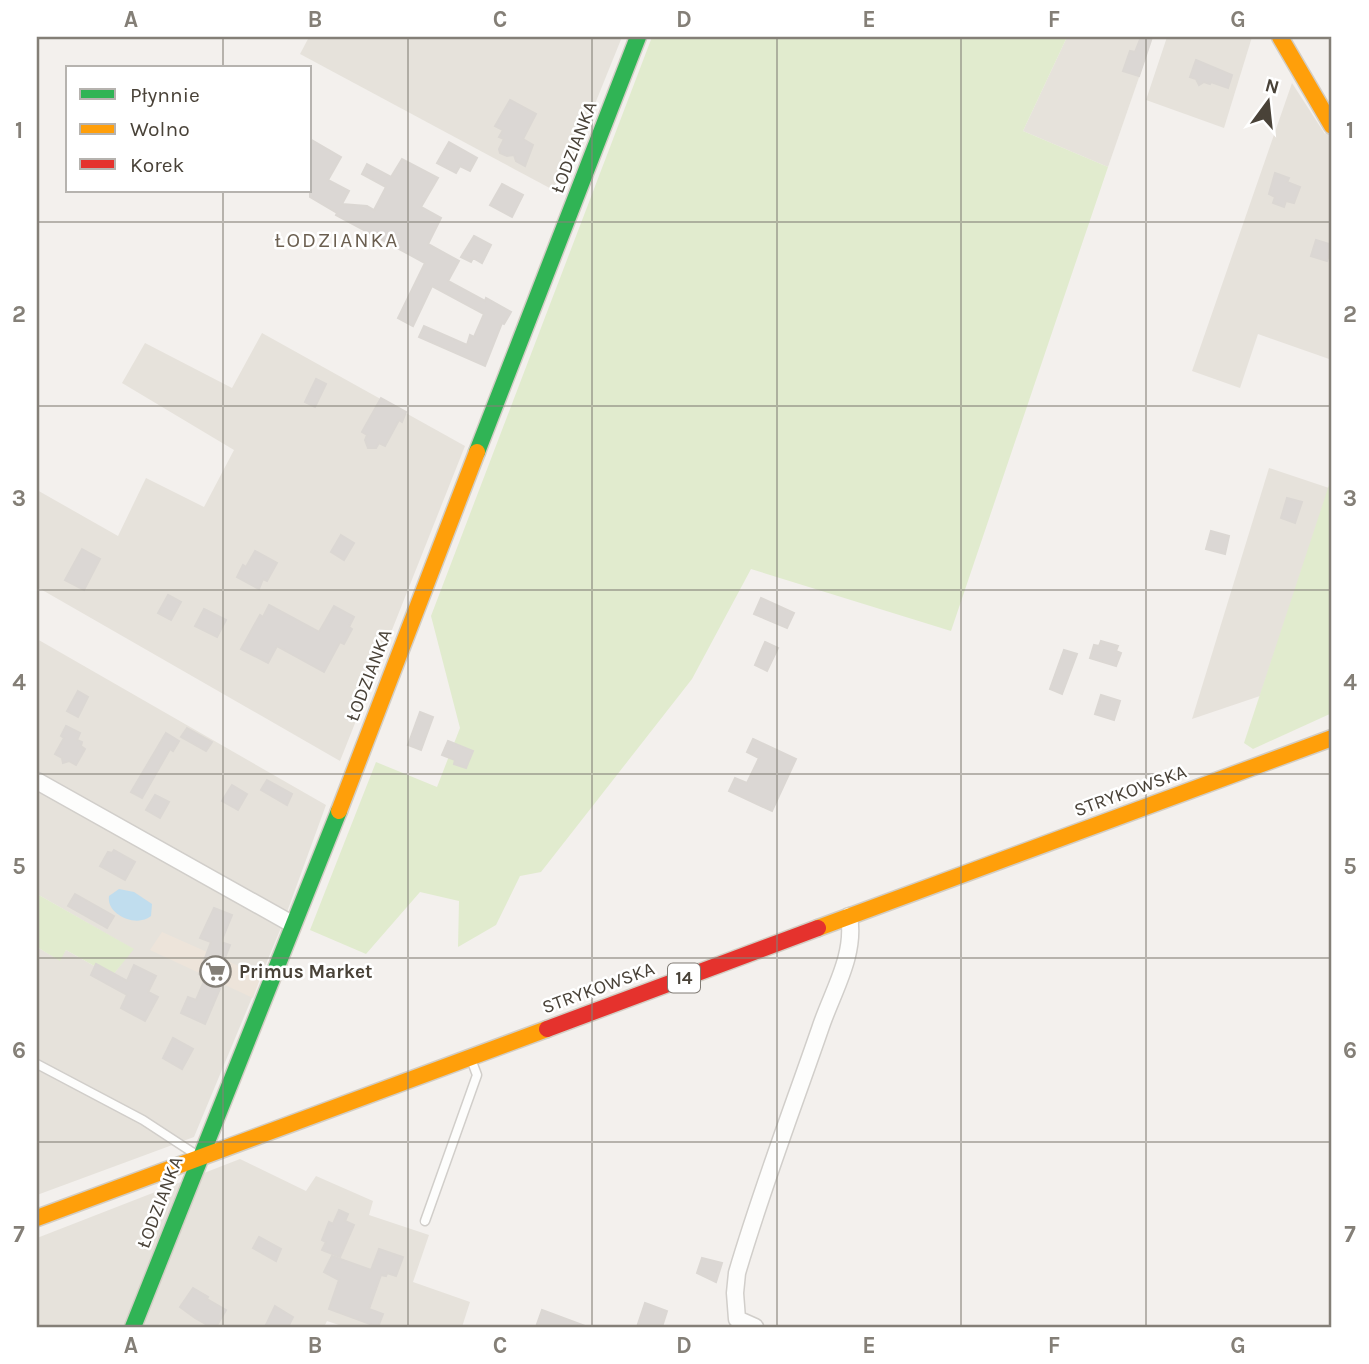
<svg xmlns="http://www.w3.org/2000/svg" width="1369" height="1364" font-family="Karla,sans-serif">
<rect width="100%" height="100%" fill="#f3f0ed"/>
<g fill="#e6e2db">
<path d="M309 37H622L559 193 300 54Z"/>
<path d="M1067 37H1153L1108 167 1023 131Z"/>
<path d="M1167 37H1252L1224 128 1146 100Z"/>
<path d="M1292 83 1325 134 1327 131 1332 139V360L1258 334 1240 388 1192 371Z"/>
<path d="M262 333 465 446 340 761 37 587V490L118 536 146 478 204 507 234 450 122 383 145 343 232 388Z"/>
<path d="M1269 468 1329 488 1260 696 1192 719Z"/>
<path d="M37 639 326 805 283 923 194 1137 37 1195V947L59 960 66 950 112 976 133 949 37 894Z"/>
<path d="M240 1159 306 1191 316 1176 373 1201 369 1215 429 1235 413 1282 470 1302 462 1327H345L327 1321 324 1327H37V1238Z"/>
</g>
<path fill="#ede4da" d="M162 932 261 976 253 998 150 950Z"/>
<g fill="#e1ebce">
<path d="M652 37H1067L1023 131 1108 167 951 631 751 569 692 679 541 872 520 876 496 925 458 947 459 901 420 892 366 954 310 930 376 762 437 787 460 728 431 616Z"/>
<path d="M1332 476V713L1253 749 1244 743Z"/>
<path d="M37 894 134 949 112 976 66 950 60 961 37 947Z"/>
</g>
<path fill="#c0ddee" d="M119 889 134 892 152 904 151 916C137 928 106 915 109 896Z"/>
<g fill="#dbd7d4" stroke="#dbd7d3" stroke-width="2">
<path d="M1141 37H1152L1139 76 1123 71 1130 51 1135 52Z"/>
<path d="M1196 60 1232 75 1228 88 1211 82 1210 84 1204 82 1199 85 1196 79 1190 77Z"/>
<path d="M510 100 536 114 523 139 533 145 525 166 516 161 514 155 507 156 500 153 499 149 504 139 499 137 503 130 495 126Z"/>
<path d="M310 139 341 157 328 180 349 191 342 204 367 206 374 210 386 187 362 174 367 164 391 177 402 159 438 178 421 207 441 218 428 244 459 261 448 281 485 301 486 298 511 312 504 324 502 323 485 366 419 337 424 326 467 345 470 335 474 337 484 314 432 286 413 326 398 318 425 263 336 215 337 213 310 197Z"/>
<path d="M449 142 477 158 470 171 460 166 456 173 437 163Z"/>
<path d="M1275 173 1289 178 1287 182 1300 187 1294 203 1286 201 1284 207 1273 203 1275 197 1269 194Z"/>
<path d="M502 184 523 195 512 217 490 205Z"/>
<path d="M474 236 491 245 482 263 473 258 471 262 461 257Z"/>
<path d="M1316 240 1332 245 1327 261 1311 256Z"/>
<path d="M316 379 326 384 315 407 305 402Z"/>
<path d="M381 398 406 412 402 422 399 420 385 446 379 443 376 448H368L365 440 367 435 362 432Z"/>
<path d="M1287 498 1302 502 1295 523 1281 518Z"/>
<path d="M1211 531 1229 536 1225 554 1206 549Z"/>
<path d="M341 535 354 543 344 560 331 552Z"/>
<path d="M82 549 100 559 84 590 65 580Z"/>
<path d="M255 551 277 563 267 581 263 579 259 589 237 577 243 565 246 567Z"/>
<path d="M168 595 181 602 171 620 158 613Z"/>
<path d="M761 598 794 613 787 628 754 614Z"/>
<path d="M269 605 319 632 334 606 354 617 349 627 352 629 344 644 340 642 324 672 277 646 268 663 241 649 260 615 263 617Z"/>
<path d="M204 609 226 620 217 637 195 626Z"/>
<path d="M1101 641 1118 646 1116 651 1121 653 1116 666 1090 658 1094 645 1099 646Z"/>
<path d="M765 642 778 648 767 671 755 665Z"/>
<path d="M1064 650 1077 654 1062 694 1050 689Z"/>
<path d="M78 691 88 697 78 717 67 711Z"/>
<path d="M1101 695 1120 701 1114 720 1095 714Z"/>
<path d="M420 712 433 717 421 750 408 745Z"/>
<path d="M66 726 80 733 77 740 82 742 81 746 85 749 76 765 69 761 63 763 62 758 55 754 64 738 61 736Z"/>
<path d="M187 728 212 742 206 751 181 737Z"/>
<path d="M166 733 179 741 173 751 170 749 142 798 131 792Z"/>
<path d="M753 739 796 759 772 811 729 791 735 778 747 783 759 758 747 752Z"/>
<path d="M448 741 473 751 466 768 454 764 455 760 442 755Z"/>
<path d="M267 780 292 794 287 805 261 790Z"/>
<path d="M232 785 247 794 238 810 222 801Z"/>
<path d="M155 795 169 802 160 818 146 810Z"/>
<path d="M114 850 135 862 125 880 100 866 108 852 112 853Z"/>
<path d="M75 894 114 916 107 928 68 906Z"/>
<path d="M214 908 232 915 221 942 230 945 223 963 230 965 205 1024 181 1013 188 997 196 1000 206 977 199 974 211 942 200 938Z"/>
<path d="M96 964 127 981 134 965 156 976 148 992 158 997 145 1021 121 1008 127 995 91 975Z"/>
<path d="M173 1038 193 1049 182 1069 163 1058Z"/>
<path d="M339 1210 348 1214 345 1221 354 1225 340 1257 322 1250 326 1242 322 1240 329 1222 333 1224Z"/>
<path d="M259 1237 281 1249 276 1261 253 1248Z"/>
<path d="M379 1249 403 1257 396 1276 387 1273 386 1276 381 1275 369 1309 383 1314 378 1327 329 1309 339 1280 324 1272 332 1256 371 1270Z"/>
<path d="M702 1258 722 1263 716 1282 697 1273Z"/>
<path d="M193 1288 208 1297 207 1299 226 1310 216 1327H211L195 1318 180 1307Z"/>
<path d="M645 1303 667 1311 662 1327H637Z"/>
<path d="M275 1306 293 1317 288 1327H265Z"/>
<path d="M542 1310 585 1326V1327H536Z"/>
</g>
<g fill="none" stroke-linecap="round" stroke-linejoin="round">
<defs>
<g id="lane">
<path d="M37 1064 143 1120 195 1154"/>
<path d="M425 1221 477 1075 471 1059"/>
</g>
<g id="street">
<path d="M37 781 292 924"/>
<path d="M755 1327 737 1319 735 1293 737 1273C761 1191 792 1110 820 1029 832 992 856 956 849 916"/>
</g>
<g id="fast">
<path d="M477 452 638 37"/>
<path d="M133 1327 339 811"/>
</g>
<g id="slow">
<path d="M1280 37 1332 126"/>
<path d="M339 811 477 452"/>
<path d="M818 928 1332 738"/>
<path d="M37 1218 547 1029"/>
</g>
<path id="jam" d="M547 1029 818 928"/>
</defs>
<use href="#lane" stroke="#d1ceca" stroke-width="11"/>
<use href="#street" stroke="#d1ceca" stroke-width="19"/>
<use href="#fast" stroke="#d2cdc4" stroke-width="19"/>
<use href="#slow" stroke="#d2cdc4" stroke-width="19"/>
<use href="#jam" stroke="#d2cdc4" stroke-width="19"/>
<use href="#lane" stroke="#fdfdfc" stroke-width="8"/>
<use href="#street" stroke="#fdfdfc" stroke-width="16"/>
<use href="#fast" stroke="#30b455" stroke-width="16"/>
<use href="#slow" stroke="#ff9f0a" stroke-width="16"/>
<use href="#jam" stroke="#e5322d" stroke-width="16"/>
</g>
<path fill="none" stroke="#847f77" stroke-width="2" stroke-opacity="0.55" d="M223 37V68M408 37V1327M592 37V1327M777 37V1327M961 37V1327M1146 37V1327M223 191V1327M37 222H1332M37 406H1332M37 590H1332M37 774H1332M37 958H1332M37 1142H1332"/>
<defs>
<symbol id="supermarket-ring" viewBox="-11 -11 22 22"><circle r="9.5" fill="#fff" stroke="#847f77" stroke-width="1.5"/><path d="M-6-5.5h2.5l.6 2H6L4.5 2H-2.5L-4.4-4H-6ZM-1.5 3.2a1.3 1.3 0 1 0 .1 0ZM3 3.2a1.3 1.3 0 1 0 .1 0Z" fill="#847f77"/></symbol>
</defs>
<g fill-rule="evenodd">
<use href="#supermarket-ring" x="198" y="954" width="35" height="35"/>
</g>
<g text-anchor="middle" stroke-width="5" stroke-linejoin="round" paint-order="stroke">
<rect fill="#fff" stroke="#807b74" stroke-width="2" x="668" y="963.5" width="32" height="29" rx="5"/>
<g font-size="18" font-weight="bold" fill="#494238">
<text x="684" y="984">14</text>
</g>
<g font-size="19" fill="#494238" stroke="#fff">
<text transform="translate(573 147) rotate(-69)" y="7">ŁODZIANKA</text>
<text transform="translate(368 675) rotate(-69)" y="7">ŁODZIANKA</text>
<text transform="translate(1130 790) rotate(-20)" y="7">STRYKOWSKA</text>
<text transform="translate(598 987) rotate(-20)" y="7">STRYKOWSKA</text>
<text transform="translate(159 1202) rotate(-69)" y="7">ŁODZIANKA</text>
</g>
<g font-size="19" font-weight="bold" fill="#494238" stroke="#fff" text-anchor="start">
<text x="239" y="978">Primus Market</text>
</g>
<g font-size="21" letter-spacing="2" fill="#6b5f50" stroke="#fff">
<text x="337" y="247">ŁODZIANKA</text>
</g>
</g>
<rect width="1369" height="1364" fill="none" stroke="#ffffff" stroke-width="77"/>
<rect x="66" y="66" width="245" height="126" fill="#ffffff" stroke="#b6b3af" stroke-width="2"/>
<rect x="80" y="89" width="35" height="10" fill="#30b455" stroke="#b6b3af" stroke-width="2"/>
<text x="130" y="102" font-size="21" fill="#494238">Płynnie</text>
<rect x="80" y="124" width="35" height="10" fill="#ff9f0a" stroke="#b6b3af" stroke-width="2"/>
<text x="130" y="136" font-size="21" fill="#494238">Wolno</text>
<rect x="80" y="159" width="35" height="10" fill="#e5322d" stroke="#b6b3af" stroke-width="2"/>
<text x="130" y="172" font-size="21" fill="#494238">Korek</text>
<g transform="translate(1268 102) rotate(15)" stroke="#ffffff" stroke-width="5" paint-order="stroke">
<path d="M0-5L12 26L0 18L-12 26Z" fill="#494238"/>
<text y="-10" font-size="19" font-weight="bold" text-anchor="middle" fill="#494238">N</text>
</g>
<rect x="38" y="38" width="1292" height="1288" fill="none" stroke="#847f77" stroke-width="2.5"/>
<g font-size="23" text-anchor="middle" font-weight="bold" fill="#847f77">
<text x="131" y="27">A</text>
<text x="315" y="27">B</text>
<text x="500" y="27">C</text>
<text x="684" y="27">D</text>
<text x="869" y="27">E</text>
<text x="1054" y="27">F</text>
<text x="1238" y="27">G</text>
<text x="19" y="138">1</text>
<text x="1350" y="138">1</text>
<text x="19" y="322">2</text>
<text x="1350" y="322">2</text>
<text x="19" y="506">3</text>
<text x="1350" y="506">3</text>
<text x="19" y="690">4</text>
<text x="1350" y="690">4</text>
<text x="19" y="874">5</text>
<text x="1350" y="874">5</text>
<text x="19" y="1058">6</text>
<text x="1350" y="1058">6</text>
<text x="19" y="1242">7</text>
<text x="1350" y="1242">7</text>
<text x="131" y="1353">A</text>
<text x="315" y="1353">B</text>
<text x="500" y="1353">C</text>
<text x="684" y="1353">D</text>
<text x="869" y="1353">E</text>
<text x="1054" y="1353">F</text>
<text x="1238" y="1353">G</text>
</g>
</svg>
